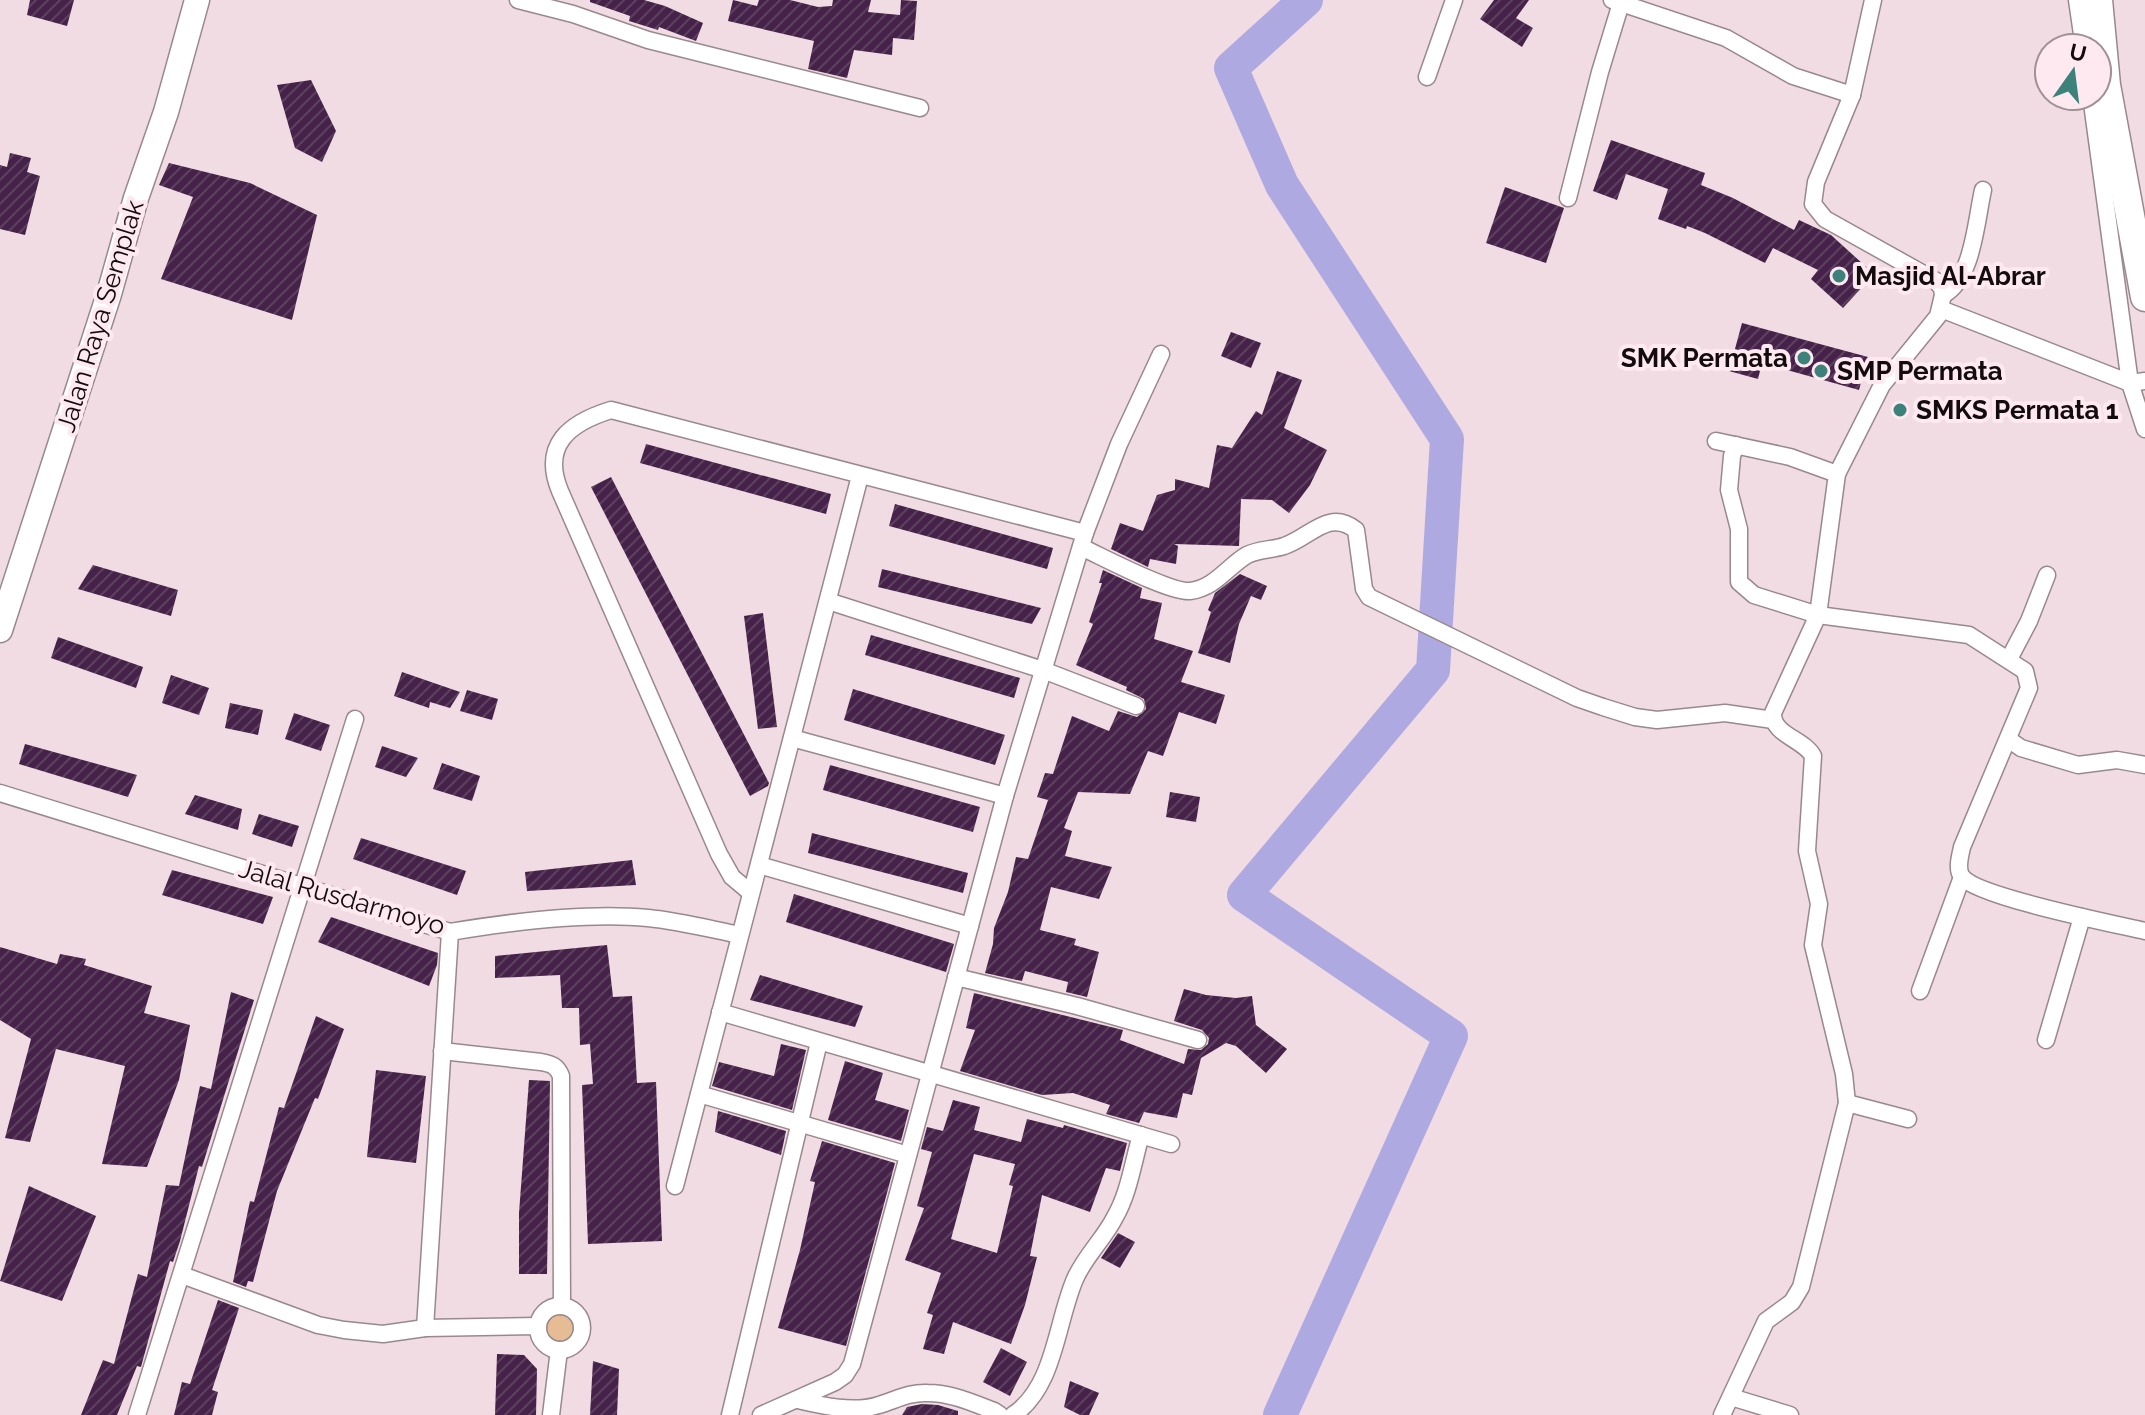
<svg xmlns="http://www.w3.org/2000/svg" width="2145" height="1415" font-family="Raleway,sans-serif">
<defs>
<pattern id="grass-tufts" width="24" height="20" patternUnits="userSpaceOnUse" patternTransform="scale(2)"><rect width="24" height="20" fill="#e5bc93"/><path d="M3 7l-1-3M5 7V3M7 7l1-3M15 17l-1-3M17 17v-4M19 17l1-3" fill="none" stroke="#c3a07e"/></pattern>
<pattern id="building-hatch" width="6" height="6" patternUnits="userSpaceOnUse" patternTransform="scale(2)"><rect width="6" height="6" fill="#46224a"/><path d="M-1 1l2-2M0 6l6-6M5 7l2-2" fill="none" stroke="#5d4060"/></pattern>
</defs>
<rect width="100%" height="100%" fill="#f0dce2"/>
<circle fill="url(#grass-tufts)" cx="562" cy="1328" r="16"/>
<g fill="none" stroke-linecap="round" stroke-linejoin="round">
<path stroke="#afa9e2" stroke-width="34" d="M1280 1415 1451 1036 1244 895 1433 670 1447 439 1282 185 1231 68 1306 0"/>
</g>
<g fill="url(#building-hatch)" fill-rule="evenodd">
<path d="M30 0H74L67 26 27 15Z"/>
<path d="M590 0H644L665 6 703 23 696 41 659 27 658 30 629 21 630 16 590 2Z"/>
<path d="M733 0 757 6 759 0H790L818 7 832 6 833 0H871L868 12 900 15 901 0 917 1 914 40 893 38 892 55 854 50 847 78 808 69 814 41 728 21Z"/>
<path d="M1494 0H1529L1516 18 1533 28 1522 47 1480 19Z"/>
<path d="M311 80 336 131 322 162 295 148 277 85Z"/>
<path d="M1611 140 1705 173 1701 185 1733 198 1794 230 1799 220 1831 235 1874 274 1843 308 1811 279 1818 270 1773 248 1765 263 1705 233 1687 226 1686 229 1658 219 1668 189 1626 174 1617 200 1593 191Z"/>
<path d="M10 153 31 158 27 172 40 176 25 235 0 229V165L7 167Z"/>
<path d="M169 163 250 183 317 215 292 320 161 279 193 197 159 185Z"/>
<path d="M1505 187 1564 208 1546 263 1486 243Z"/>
<path d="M1742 323 1868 357 1859 390 1762 363 1758 379 1729 371Z"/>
<path d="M1231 332 1261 343 1251 368 1221 356Z"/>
<path d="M1277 371 1302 380 1284 428 1327 450 1310 485 1289 513 1272 500 1241 499 1239 546 1174 544 1178 546 1176 564 1150 559 1148 567 1111 549 1120 523 1143 531 1157 495 1175 490V479L1209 488 1217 445 1232 448 1256 411 1262 415Z"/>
<path d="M646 444 831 494 826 514 640 463Z"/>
<path d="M611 477 769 783 768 786 750 796 591 487Z"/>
<path d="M895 504 1053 548 1047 569 889 526Z"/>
<path d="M93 565 178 590 171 616 78 589Z"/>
<path d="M882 569 1041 608 1032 624 878 587Z"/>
<path d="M1103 570 1142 588 1140 598 1162 603 1154 639 1193 651 1181 682 1225 695 1216 724 1179 712 1163 756 1148 751 1130 794 1078 792 1064 828 1072 831 1065 856 1112 867 1099 899 1051 887 1040 930 1076 939 1074 945 1099 952 1087 997 1066 992 1068 982 1025 971 1022 981 985 973 993 944 994 928 1008 892 1016 857 1028 859 1048 800 1037 797 1045 773 1053 774 1072 716 1109 731 1118 711 1137 717 1146 709 1144 699 1126 690 1127 687 1076 665 1093 624 1089 622 1102 583H1099Z"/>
<path d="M1240 574 1267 586 1261 600 1251 596 1239 624 1230 663 1198 653 1211 612 1208 610 1215 593Z"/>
<path d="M763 613 777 727 758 729 744 616Z"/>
<path d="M871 635 1020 678 1014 698 865 655Z"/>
<path d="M58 637 143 667 136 688 51 658Z"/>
<path d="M402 672 460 692 450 708 430 702 429 708 394 696Z"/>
<path d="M171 675 209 688 199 715 162 703Z"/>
<path d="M853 689 1005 735 995 765 844 720Z"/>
<path d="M467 690 498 699 492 720 460 711Z"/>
<path d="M230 703 263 710 258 735 225 728Z"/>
<path d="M294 713 330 725 321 751 285 739Z"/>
<path d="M25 744 137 775 128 797 19 764Z"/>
<path d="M382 746 418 758 406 777 375 767Z"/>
<path d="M442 763 480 776 472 801 433 789Z"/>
<path d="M830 765 980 807 973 832 823 790Z"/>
<path d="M1170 792 1200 797 1196 822 1166 817Z"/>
<path d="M195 795 242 809 238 830 185 814Z"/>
<path d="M259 814 299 826 292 847 252 834Z"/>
<path d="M812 833 968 873 963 893 808 853Z"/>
<path d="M361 838 466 871 457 895 353 859Z"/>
<path d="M632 860 636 885 527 891 525 872Z"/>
<path d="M172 870 273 897 263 924 162 895Z"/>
<path d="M794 894 954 944 946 972 786 922Z"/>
<path d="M331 917 438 953 437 965 429 986 318 942Z"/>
<path d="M607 945 613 997 632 996 637 1083 656 1082 662 1241 588 1244 582 1085 593 1084 590 1044 580 1045 579 1008H562L560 975 495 978V956Z"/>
<path d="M0 947 57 964 60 954 86 959 84 965 152 986 144 1013 190 1025 179 1080 147 1167 102 1164 125 1066 56 1049 30 1142 5 1138 31 1039 0 1020Z"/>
<path d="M760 975 863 1006 855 1027 750 1000Z"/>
<path d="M1184 989 1206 995 1236 998 1252 996 1256 1025 1287 1049 1266 1073 1236 1046 1226 1043 1201 1058 1192 1095 1183 1093 1177 1118 1144 1112 1139 1123 1106 1114 1110 1105 1073 1093 1042 1095 960 1071 975 1030 966 1028 974 993 1123 1030 1120 1040 1184 1064 1188 1049 1201 1050 1208 1044 1209 1038 1202 1030 1174 1021Z"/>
<path d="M231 992 254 1000 202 1167 199 1166 180 1241 173 1262 170 1261 141 1367 137 1366 117 1415H81L103 1360 114 1364 138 1274 147 1277 166 1185 179 1186 200 1086 211 1089Z"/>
<path d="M316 1016 344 1029 318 1099 315 1098 277 1191 253 1282 248 1281 246 1287 233 1282 250 1201 254 1202 279 1107 284 1108Z"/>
<path d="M781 1044 806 1050 792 1110 712 1086 719 1062 774 1076Z"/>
<path d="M845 1061 883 1073 875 1100 909 1110 901 1141 828 1120Z"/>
<path d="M376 1070 426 1076 416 1163 367 1157Z"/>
<path d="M529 1080 550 1081 547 1274H519V1213Z"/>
<path d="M953 1100 980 1107 974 1130 1021 1142 1027 1119 1063 1128 1064 1125 1127 1143 1120 1171 1106 1168 1090 1212 1042 1195 1030 1256 1037 1257 1025 1305 1011 1344 953 1322 944 1354 923 1349 933 1315 927 1313 941 1273 905 1260 924 1208 917 1206 932 1152 921 1149 927 1127 943 1131ZM974 1154 1015 1164 1009 1185 1013 1186 997 1253 951 1239Z"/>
<path d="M718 1111 786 1131 781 1155 715 1132Z"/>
<path d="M822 1141 895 1163 846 1346 778 1328 800 1250 815 1182 810 1181Z"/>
<path d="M29 1186 96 1216 62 1301 0 1281Z"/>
<path d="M1118 1233 1135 1242 1120 1268 1101 1258Z"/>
<path d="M218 1300 239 1308 212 1390 218 1392 212 1415H174L182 1382 190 1384Z"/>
<path d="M1001 1348 1027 1362 1010 1396 983 1382Z"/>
<path d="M497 1354 524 1355 537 1369 536 1415H495Z"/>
<path d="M593 1361 619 1369 617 1415H590Z"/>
<path d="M1070 1381 1099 1393 1089 1415H1080L1064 1407Z"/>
<path d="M922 1404 938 1405 958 1411V1415H902L907 1407Z"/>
</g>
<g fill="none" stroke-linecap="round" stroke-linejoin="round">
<defs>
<g id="street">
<path d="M518 0 573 14 648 40 920 108"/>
<path d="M1612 0 1726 38 1793 76 1852 95"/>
<path d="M2077 0 2084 48"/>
<path d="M1427 77 1454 0"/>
<path d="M2091 96 2130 383 2145 429"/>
<path d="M1568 198 1600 72 1621 3"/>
<path d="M1943 295C1973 279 1976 221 1983 190"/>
<path d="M1941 309 2130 383 2145 381"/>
<path d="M1716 441 1790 457 1837 474"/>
<path d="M1736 445 1732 456 1729 490 1739 529V582L1754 595 1818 615 1969 635 2025 671 2029 688 1962 847C1960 857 1956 869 1962 877 1978 897 2115 924 2145 931"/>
<path d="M1081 547C1103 557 1170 593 1190 591 1215 588 1228 566 1247 555 1259 549 1272 550 1284 546 1310 538 1328 508 1356 530L1364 589 1369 597 1577 698 1603 707 1635 717 1657 720 1725 713 1773 720"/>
<path d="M828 601 1043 670 1136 706"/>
<path d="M2009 659 2029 621 2047 575"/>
<path d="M792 738 1005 796"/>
<path d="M2008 739 2021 748 2078 765 2117 760 2145 765"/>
<path d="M0 793 450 932C510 922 588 912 648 918 679 921 710 929 740 935"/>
<path d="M759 865 970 926"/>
<path d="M751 893 732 877 719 854 560 491C541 445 569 423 611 410L1085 533"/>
<path d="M956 977 1077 1006 1198 1040"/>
<path d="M1920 991 1962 877"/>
<path d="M720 1012 1171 1144"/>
<path d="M2046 1040 2082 917"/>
<path d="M442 1051 541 1062C552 1064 557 1066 561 1076L562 1306"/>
<path d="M699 1094 908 1155"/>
<path d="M1847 1103 1908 1119"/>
<path d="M675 1186 860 476"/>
<path d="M182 1275 318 1325 344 1330 383 1334 425 1328 538 1326"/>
<circle cx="560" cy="1328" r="22"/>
<path d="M425 1328 450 932"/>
<path d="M1731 1397 1790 1415"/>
<path d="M798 1400C823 1406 854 1413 879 1405 896 1400 909 1392 928 1393 951 1393 973 1403 994 1411L1000 1415"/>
<path d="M137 1415 355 719"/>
<path d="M551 1415 559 1350"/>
<path d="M730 1415 819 1042"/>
<path d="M761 1415 835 1382 845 1375 852 1364 1005 796 1085 533 1119 444 1161 354"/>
<path d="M1013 1415C1055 1387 1056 1323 1075 1279 1085 1256 1104 1239 1115 1217 1129 1193 1133 1162 1141 1135"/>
<path d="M1722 1415 1766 1321 1792 1302 1801 1287 1847 1103 1844 1074 1813 945 1819 904 1807 851 1813 756C1804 739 1772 735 1773 713L1818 615 1837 474 1882 385 1938 316 1943 295 1942 288 1936 281 1825 219 1813 204 1816 182 1852 95 1873 0"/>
</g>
<path id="primary" d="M0 630 109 294 136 198 166 112 197 0"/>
<path id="highway" d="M2098 0 2106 85 2145 297"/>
</defs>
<use href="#street" stroke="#9a888d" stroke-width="19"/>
<use href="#primary" stroke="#9a888d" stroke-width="27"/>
<use href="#highway" stroke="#9a888d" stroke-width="31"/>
<use href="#street" stroke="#fff" stroke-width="16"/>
<use href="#primary" stroke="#fff" stroke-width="24"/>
<use href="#highway" stroke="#fff" stroke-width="28"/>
</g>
<g fill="#3c827b" stroke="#fde9ef" stroke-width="3">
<circle cx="1839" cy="276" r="8"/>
<circle cx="1804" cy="358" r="8"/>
<circle cx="1821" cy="371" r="8"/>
<circle cx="1900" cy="410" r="8"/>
</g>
<g text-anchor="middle" stroke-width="8" stroke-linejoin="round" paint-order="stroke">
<g font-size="26" font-weight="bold" fill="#120c0e" stroke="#fde9ef" text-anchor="start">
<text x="1855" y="285">Masjid Al-Abrar</text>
<text x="1788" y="367" text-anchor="end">SMK Permata</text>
<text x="1837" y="380">SMP Permata</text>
<text x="1916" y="419">SMKS Permata 1</text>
</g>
<g font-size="26" fill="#120c0e" stroke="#fde9ef">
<text transform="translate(100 316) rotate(-73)" y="9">Jalan Raya Semplak</text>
<text transform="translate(342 897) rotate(16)" y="9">Jalal Rusdarmoyo</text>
</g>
</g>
<g transform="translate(2073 72) rotate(14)"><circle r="38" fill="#fde9ef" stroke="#9f9195" stroke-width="2"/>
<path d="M0-6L14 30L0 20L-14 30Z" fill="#3c827b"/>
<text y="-12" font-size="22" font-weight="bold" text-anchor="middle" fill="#120c0e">U</text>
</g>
</svg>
